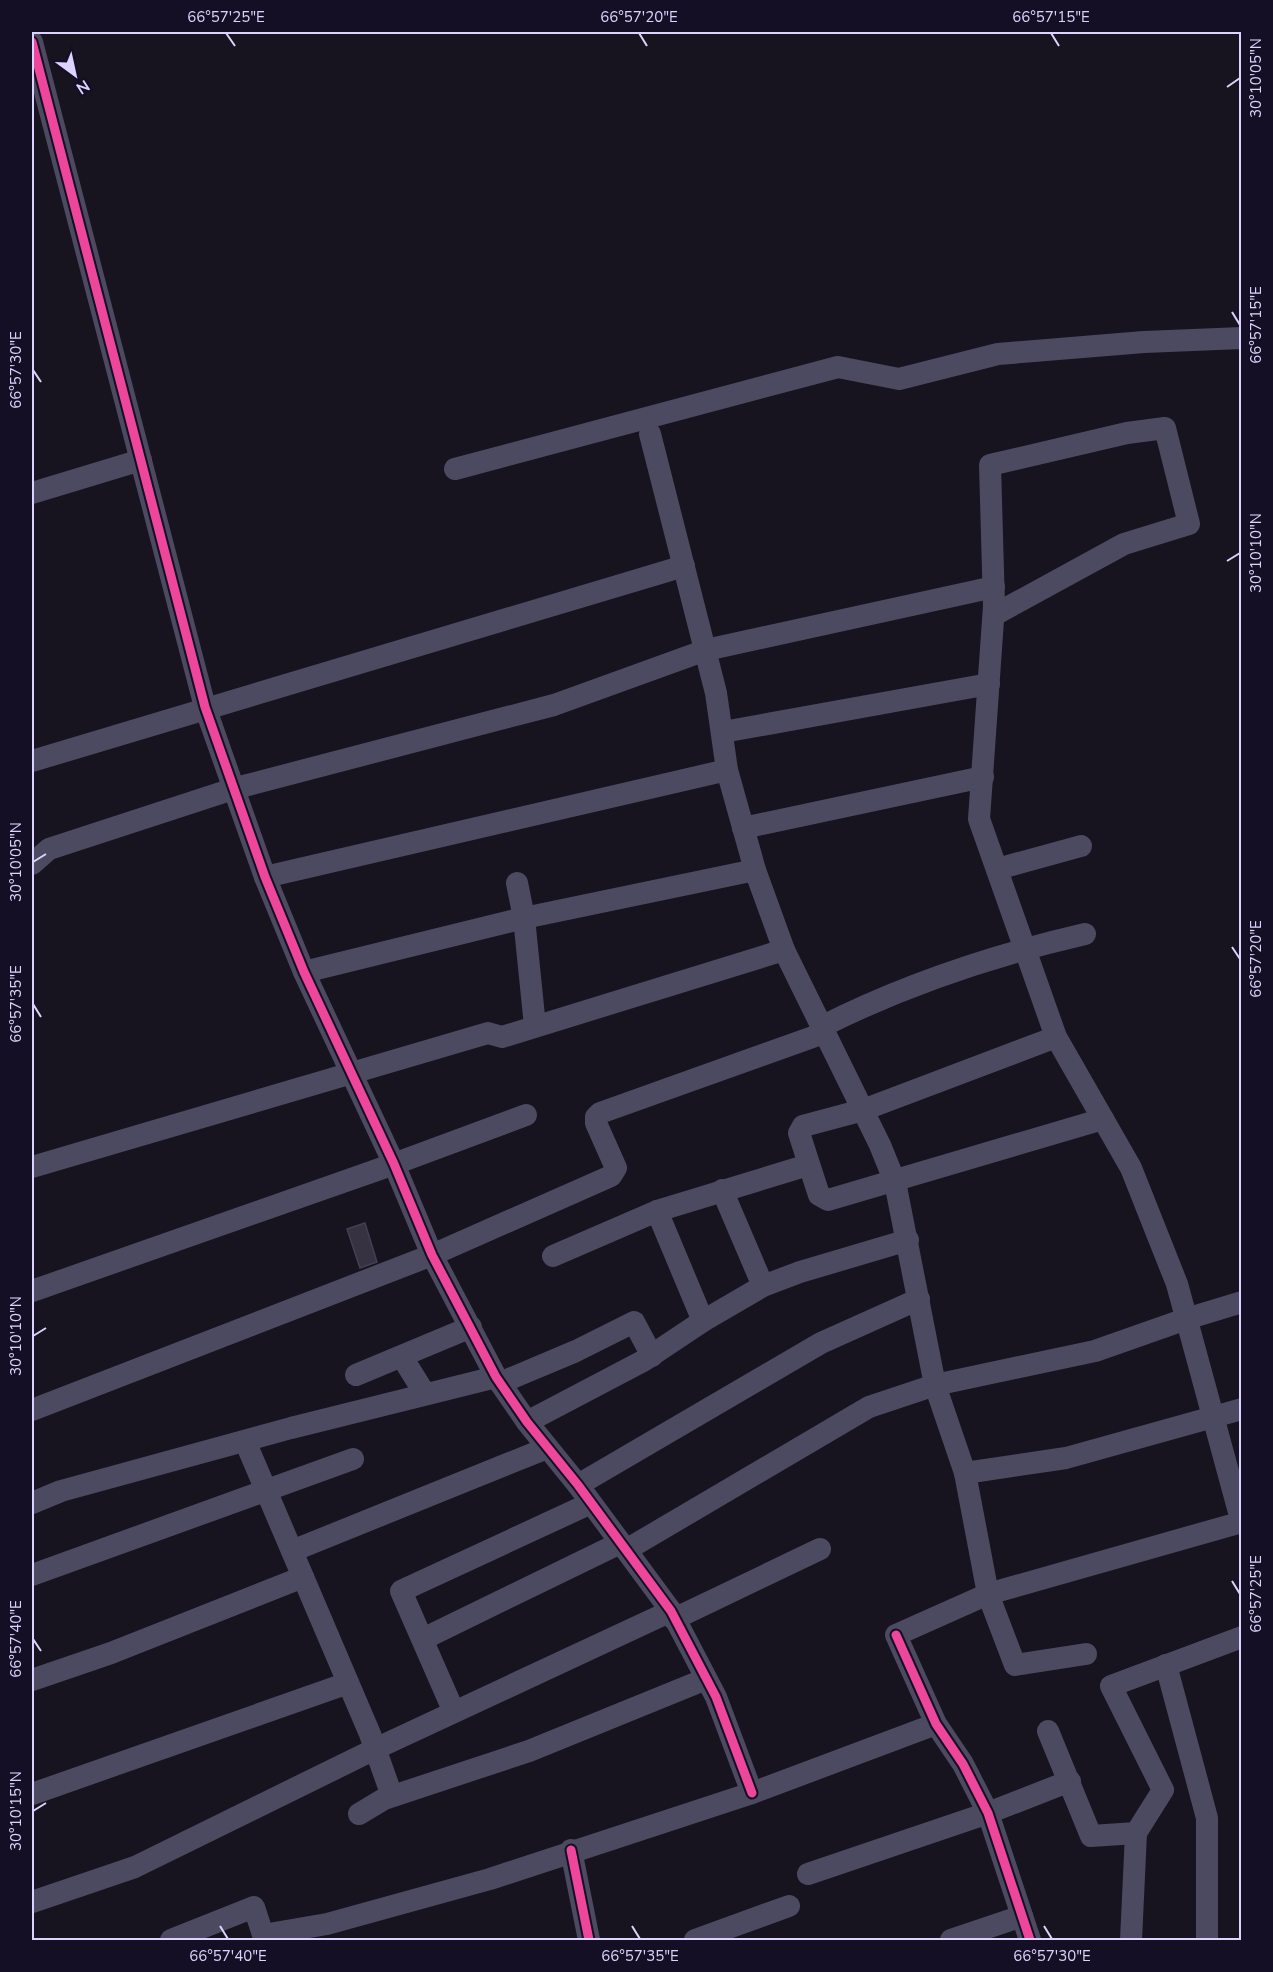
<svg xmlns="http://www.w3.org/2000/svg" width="1273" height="1972" font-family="'Nunito Sans',sans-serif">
<rect width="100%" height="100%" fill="#17141f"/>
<path fill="#363242" stroke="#443f53" stroke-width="1.5" d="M365 1223 377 1262 360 1268 347 1229Z"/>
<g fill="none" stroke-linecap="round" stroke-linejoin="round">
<g stroke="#4c4a60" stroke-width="22">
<path d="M32 42 205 707 265 877 304 972 394 1164 432 1255 496 1377 527 1422 578 1485 671 1611 716 1697 752 1793"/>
<path d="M650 434 716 693 727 770 755 870 784 950 880 1145 895 1182 935 1385 965 1473 988 1594 1015 1665 1086 1654"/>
<path d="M455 469 838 367 899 379 998 354 1144 342 1242 338"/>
<path d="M32 493 141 460"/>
<path d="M994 615 1124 544 1189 524 1165 428 1127 433 990 465 994 606 979 819 1056 1037 1131 1168 1177 1284 1242 1523"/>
<path d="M723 732 989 684"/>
<path d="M32 761 684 566"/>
<path d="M743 828 983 777"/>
<path d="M32 864 49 849 236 788 554 705 706 650 994 587"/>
<path d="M997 869 1081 846"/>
<path d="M265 877 727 770"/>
<path d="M517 883 524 918 535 1026"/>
<path d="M304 972 524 918 755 870"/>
<path d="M821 1027C904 985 994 955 1085 934"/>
<path d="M1056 1037 863 1110 803 1126 799 1133 819 1195 828 1200 1103 1119"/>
<path d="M32 1167 488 1033 502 1037 784 950"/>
<path d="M722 1190 763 1286"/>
<path d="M657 1211 703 1321"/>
<path d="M553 1256 657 1211 808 1165"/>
<path d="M32 1291 394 1164 526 1115"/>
<path d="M402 1357 425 1394"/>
<path d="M356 1375 471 1327"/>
<path d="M500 1383 576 1351 634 1322 652 1356"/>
<path d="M32 1410 432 1255 611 1176 616 1168 596 1123V1117L600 1113 824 1033"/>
<path d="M527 1422 643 1361 703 1321 763 1286 800 1272 908 1240"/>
<path d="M245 1441 370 1734 392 1796"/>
<path d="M965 1473 1066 1458 1242 1409"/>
<path d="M578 1485 821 1343 919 1299"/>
<path d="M32 1503 61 1491 291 1428 496 1377"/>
<path d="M626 1550 869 1407 935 1385 1095 1351 1186 1319 1242 1302"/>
<path d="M292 1551 547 1448"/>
<path d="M32 1575 353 1459"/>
<path d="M674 1619 820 1549"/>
<path d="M423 1639 620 1543"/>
<path d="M1166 1665 1207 1818V1940"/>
<path d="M32 1680 111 1653 303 1577"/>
<path d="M454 1712 401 1591 591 1503"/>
<path d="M1048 1731 1091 1836 1136 1833 1163 1790 1111 1686 1242 1637"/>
<path d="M32 1794 348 1683"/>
<path d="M359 1814 384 1799 529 1751 706 1679"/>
<path d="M571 1850 589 1940"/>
<path d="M808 1874 988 1813 1070 1781"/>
<path d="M32 1902 135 1867 375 1749 671 1611"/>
<path d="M171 1940 254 1907 263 1935 327 1924 490 1879 752 1793 936 1724"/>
<path d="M695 1940 789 1906"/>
<path d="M951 1940 1022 1916"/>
<path d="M1030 1940 988 1813 963 1764 936 1724 896 1635 988 1594 1242 1522"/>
<path d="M1131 1940 1136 1833"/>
</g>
<defs>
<g id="cycleway">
<path d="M32 42 205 707 265 877 304 972 394 1164 432 1255 496 1377 527 1422 578 1485 671 1611 716 1697 752 1793"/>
<path d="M896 1635 936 1724 963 1764 988 1813 1030 1940"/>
<path d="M571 1850 589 1940"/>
</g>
</defs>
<use href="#cycleway" stroke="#140f24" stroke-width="13"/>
<use href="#cycleway" stroke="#ed469a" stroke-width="9"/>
</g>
<path fill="none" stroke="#dcd4fe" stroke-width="2" d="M226 33 235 46M639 33 647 46M1051 33 1059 46M1227 87 1240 78M1232 312 1240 325M33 370 41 382M1227 561 1240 553M33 862 46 854M1232 947 1240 959M33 1004 41 1017M33 1336 46 1328M1232 1581 1240 1594M33 1639 41 1651M33 1811 46 1803M220 1926 228 1939M632 1926 640 1939M1044 1926 1052 1939"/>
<rect width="1273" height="1972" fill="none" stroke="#140f24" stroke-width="66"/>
<g transform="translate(75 75) rotate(147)" stroke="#140f24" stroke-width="4.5" paint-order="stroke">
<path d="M0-4.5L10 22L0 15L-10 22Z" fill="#dcd4fe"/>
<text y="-9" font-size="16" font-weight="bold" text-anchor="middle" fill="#dcd4fe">N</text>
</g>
<rect x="33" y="33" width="1207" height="1906" fill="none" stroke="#dcd4fe" stroke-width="2"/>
<g font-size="15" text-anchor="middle" fill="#dcd4fe">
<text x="226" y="22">66°57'25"E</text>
<text x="639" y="22">66°57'20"E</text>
<text x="1051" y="22">66°57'15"E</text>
<text transform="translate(1256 78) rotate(-90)" y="5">30°10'05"N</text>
<text transform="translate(1256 325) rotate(-90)" y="5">66°57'15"E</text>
<text transform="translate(16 370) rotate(-90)" y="5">66°57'30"E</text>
<text transform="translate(1256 553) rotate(-90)" y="5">30°10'10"N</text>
<text transform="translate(16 862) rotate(-90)" y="5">30°10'05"N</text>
<text transform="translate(1256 959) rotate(-90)" y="5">66°57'20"E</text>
<text transform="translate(16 1004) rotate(-90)" y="5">66°57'35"E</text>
<text transform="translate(16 1336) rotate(-90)" y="5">30°10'10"N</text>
<text transform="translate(1256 1594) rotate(-90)" y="5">66°57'25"E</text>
<text transform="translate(16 1639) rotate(-90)" y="5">66°57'40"E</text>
<text transform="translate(16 1811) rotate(-90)" y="5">30°10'15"N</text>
<text x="228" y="1961">66°57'40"E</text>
<text x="640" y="1961">66°57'35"E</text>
<text x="1052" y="1961">66°57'30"E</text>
</g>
</svg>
